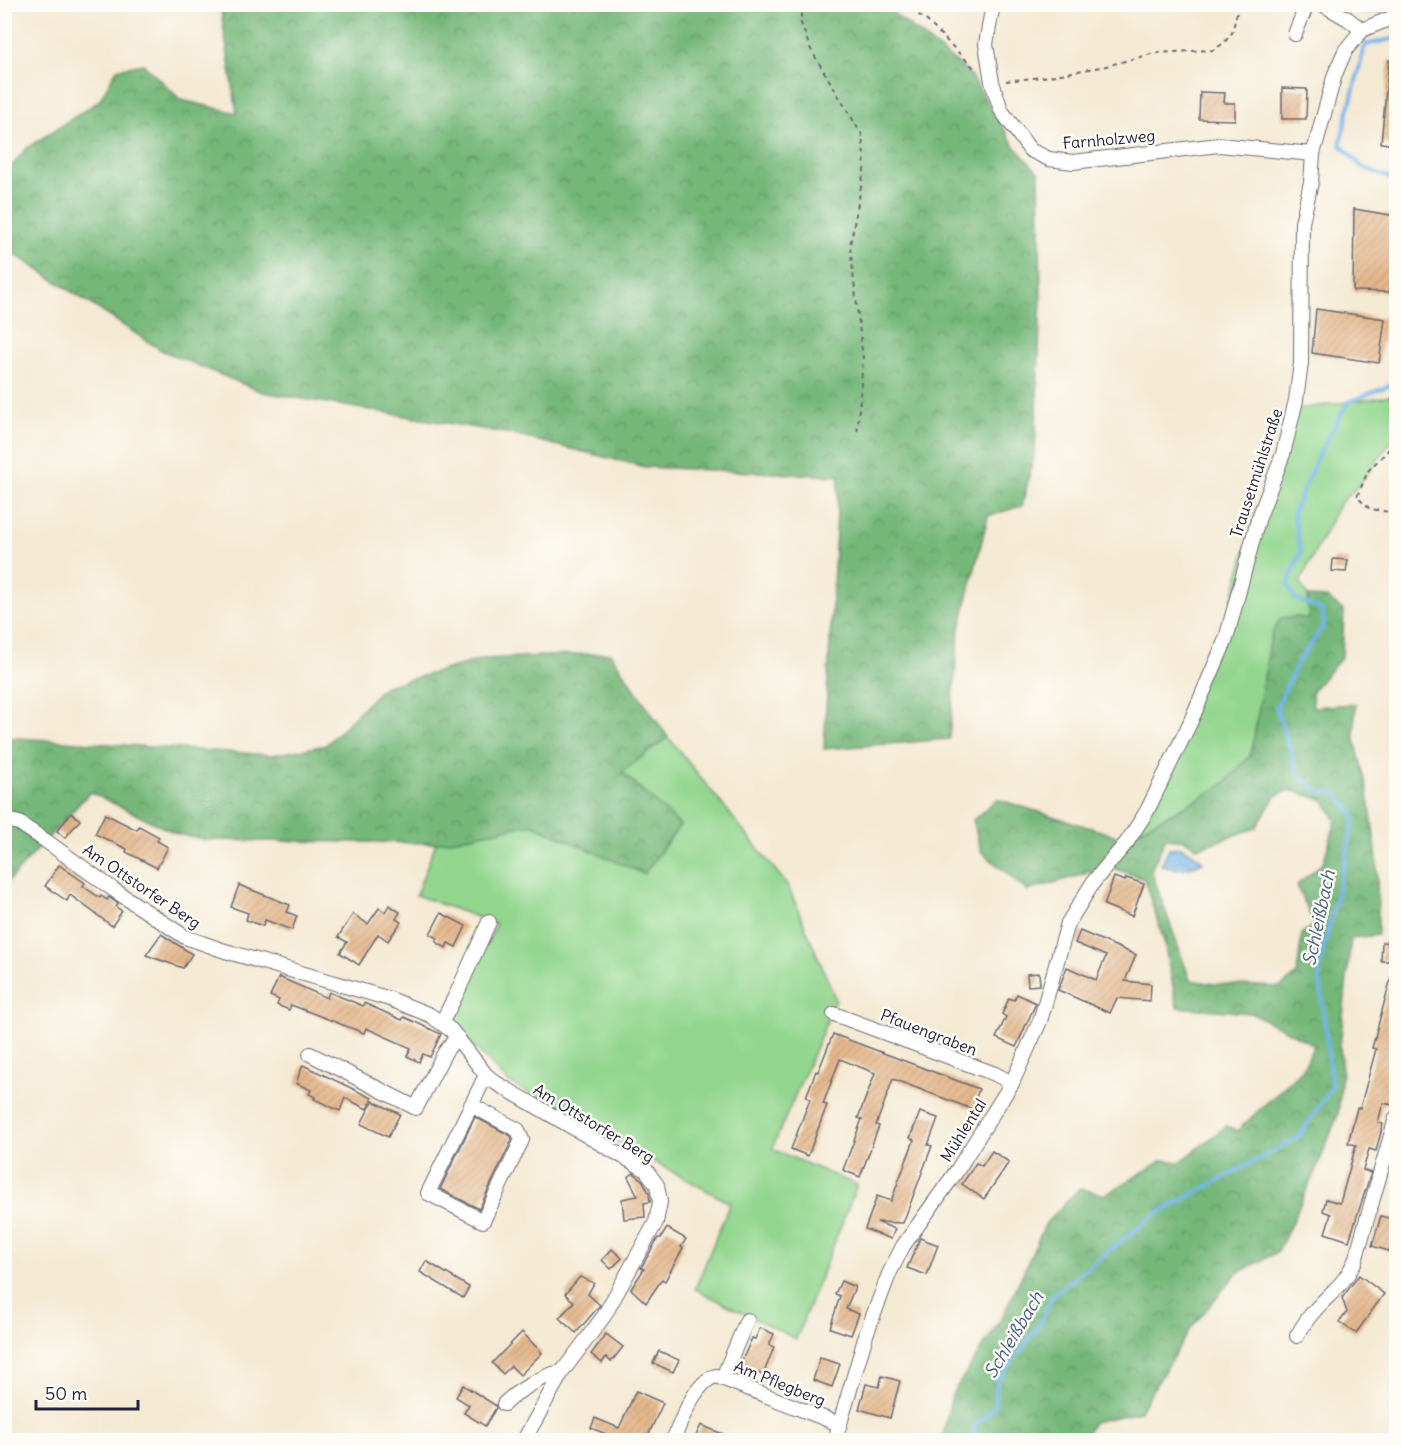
<svg xmlns="http://www.w3.org/2000/svg" width="1401" height="1445" font-family="Delius,sans-serif">
<defs>
<pattern id="forest-crowns" width="20" height="18" patternUnits="userSpaceOnUse" patternTransform="scale(1.5)"><rect width="20" height="18" fill="#75b779"/><path d="M2 6a3 3 0 1 1 6 0M12 15a3 3 0 1 1 6 0" fill="none" stroke="#609464"/></pattern>
<pattern id="water-waves" width="16" height="10" patternUnits="userSpaceOnUse" patternTransform="scale(1.5)"><rect width="16" height="10" fill="#75b5e9"/><path d="M0 5q4-4 8 0t8 0" fill="none" stroke="#6093be"/></pattern>
<pattern id="building-hatch" width="6" height="6" patternUnits="userSpaceOnUse" patternTransform="scale(1.5)"><rect width="6" height="6" fill="#e4b88c"/><path d="M-1 1l2-2M0 6l6-6M5 7l2-2" fill="none" stroke="#c39e7a"/></pattern>
</defs>
<rect width="100%" height="100%" fill="#fdfcf7"/>
<filter id="ink" filterUnits="userSpaceOnUse"><feTurbulence type="fractalNoise" baseFrequency=".0167" numOctaves="2"/><feDisplacementMap in="SourceGraphic" scale="12" xChannelSelector="R" yChannelSelector="G"/><feConvolveMatrix kernelMatrix="1 2 1 2 8 2 1 2 1" color-interpolation-filters="sRGB"/></filter>
<filter id="wash" filterUnits="userSpaceOnUse"><feTurbulence type="fractalNoise" baseFrequency=".008" numOctaves="4" result="noise"/><feDisplacementMap in="SourceGraphic" scale="24" xChannelSelector="R" yChannelSelector="G"/><feGaussianBlur stdDeviation="1.35" result="paint"/><feColorMatrix in="noise" values="0 0 0 0 0 0 0 0 0 0 0 0 0 0 0 0 0 1.4 0 .05"/><feComposite in="paint" operator="in"/></filter>
<g filter="url(#wash)">
<rect width="100%" height="100%" fill="#f4e9d2"/>
<g fill="#92d68e" stroke="#5a7c64" stroke-width="1.5">
<path d="M1396 395V435L1360 484 1340 503 1300 582 1308 597 1309 620 1296 617 1260 709 1251 755 1224 784 1189 804 1123 838 1169 754 1223 636 1251 529 1291 410Z"/>
<path d="M668 737 788 886 836 1000 772 1149 857 1185 796 1339 695 1289 730 1203 508 1082 451 1022 496 924 416 895 436 843 531 824 644 873 622 772Z"/>
</g>
<g fill="url(#forest-crowns)" stroke="#4c6c5a" stroke-width="1.5" fill-rule="evenodd">
<path d="M220 5H883L969 73 1016 148 1039 173 1041 298 1035 452 1022 506 988 516 959 632 949 739 824 749 839 476 645 467 506 433 262 392 161 350 5 248V174L27 148 99 101 117 69 143 64 181 100 237 113Z"/>
<path d="M1359 5H1396V11L1359 12Z"/>
<path d="M1308 597 1327 598 1344 611 1342 657 1312 691 1313 707 1356 704 1354 735 1368 793 1377 858 1378 935 1351 938 1340 1047 1342 1073 1338 1114 1320 1161 1278 1252 1237 1273 1191 1328 1139 1412 1093 1422 1084 1440H942L952 1394 1003 1316 1046 1223 1080 1188 1105 1195 1163 1160 1180 1162 1227 1126 1237 1131 1303 1069 1314 1045 1252 1013 1177 1007 1164 941 1144 879 1113 868 1091 872 1027 891 981 851 973 820 997 799 1123 838 1189 804 1224 784 1251 755 1271 636 1281 618 1296 617 1309 619ZM1289 790 1324 800 1336 821 1323 863 1297 885 1314 924 1302 934 1297 974 1281 987 1214 984 1190 980 1151 870 1166 838 1185 840 1198 848 1256 828 1275 796Z"/>
<path d="M610 653 668 737 622 772 680 825 644 874 531 824 436 843 207 840 177 834 90 792 5 885 4 737 272 755 326 745 383 687 483 659Z"/>
</g>
<path fill="url(#water-waves)" stroke="#4c6c92" stroke-width="1.5" d="M1181 847 1200 858 1203 862C1191 868 1173 872 1161 865L1169 848Z"/>
<g fill="none" stroke-linecap="round" stroke-linejoin="round">
<g stroke="#75b5e9" stroke-width="4">
<path d="M1396 38 1365 45 1340 144 1362 167 1396 181"/>
<path d="M977 1440 973 1427 994 1408 997 1382 1038 1327 1053 1295 1155 1215 1299 1137 1332 1087 1319 970 1355 817 1338 795 1318 791 1299 777 1276 708 1297 664 1324 625 1322 610 1295 599 1288 585 1301 552 1293 513 1317 458 1348 402 1396 383"/>
</g>
</g>
<g id="blocks">
<g fill="url(#building-hatch)">
<path d="M1389 60 1396 61V145L1381 143Z"/>
<path d="M1282 88 1307 89 1306 119H1282Z"/>
<path d="M1200 92 1225 93 1224 103H1235V120L1199 119Z"/>
<path d="M1354 209 1396 216V292L1353 291Z"/>
<path d="M1316 309 1385 319 1379 363 1312 353Z"/>
<path d="M1333 559 1348 560 1346 572 1332 571Z"/>
<path d="M71 813 80 820 65 838 57 831Z"/>
<path d="M105 814 137 830 139 826 159 837 157 841 168 847 157 868 126 852 127 849 95 834Z"/>
<path d="M59 865 85 883 83 886 100 898 101 896 107 900 109 897 118 904 116 907 122 911 112 926 70 895 67 901 45 886Z"/>
<path d="M1114 877 1125 881 1126 878 1144 884 1132 916 1104 905Z"/>
<path d="M239 885 290 905 287 912 297 916 292 930 265 920 263 926 246 920 248 913 231 907Z"/>
<path d="M389 905 400 912 396 919 401 922 388 941 378 934 359 965 340 953 347 942 338 937 353 914 368 924 379 908 385 912Z"/>
<path d="M441 913 466 926 456 947 448 943 446 948 436 942 438 938 430 934Z"/>
<path d="M1080 931 1136 955 1125 981 1151 984 1150 1001 1117 998 1110 1013 1058 990 1067 967 1096 980 1106 956 1075 943Z"/>
<path d="M161 934 192 954 183 968 146 955Z"/>
<path d="M1382 942 1396 943V961H1381Z"/>
<path d="M1393 970H1396V1091L1393 1105 1383 1103 1378 1123 1383 1124 1376 1151 1369 1149 1363 1170 1371 1173 1349 1241 1325 1233 1331 1214 1323 1211 1326 1199 1340 1203 1356 1145 1348 1143 1357 1108H1360L1376 1049 1372 1048Z"/>
<path d="M1039 973 1040 985 1028 986 1027 974Z"/>
<path d="M279 977 327 998 329 992 363 1006 364 1003 402 1020 404 1017 441 1034 430 1057 423 1054 419 1062 407 1056 411 1048 366 1028 364 1033 291 1005 289 1010 277 1005 279 1000 270 996Z"/>
<path d="M1017 994 1036 1003 1016 1047 996 1038 1006 1017 1002 1014 1009 998 1014 1000Z"/>
<path d="M833 1034 979 1089 972 1109 893 1079 876 1125 879 1126 860 1177 843 1170 862 1119 858 1118 875 1073 840 1059 823 1104 827 1105 808 1156 791 1149 810 1099 806 1097 816 1071 818 1072Z"/>
<path d="M303 1065 372 1098 367 1109 345 1098 340 1111 314 1099 315 1097 309 1094 311 1090 296 1083Z"/>
<path d="M373 1101 400 1114 388 1137 361 1124Z"/>
<path d="M920 1112 938 1118 928 1145 932 1146 903 1223 877 1222 895 1229 891 1239 865 1229 877 1196 891 1201 914 1140 910 1138Z"/>
<path d="M475 1117 511 1136 512 1140 479 1209 440 1189Z"/>
<path d="M992 1151 1009 1162 984 1199 962 1184 976 1163 982 1166Z"/>
<path d="M634 1173 643 1181 649 1193 650 1202 644 1203 645 1217 624 1219 622 1199 638 1196 628 1177Z"/>
<path d="M1381 1216 1396 1220V1237L1392 1252 1372 1246Z"/>
<path d="M667 1228 686 1239 681 1247 683 1248 665 1281 662 1279 646 1303 631 1289 644 1269 641 1268 658 1238H661Z"/>
<path d="M920 1238 938 1245 927 1275 907 1268Z"/>
<path d="M612 1249 622 1258 611 1269 602 1260Z"/>
<path d="M426 1261 469 1287 463 1298 420 1272Z"/>
<path d="M1359 1275 1384 1294 1356 1333 1339 1322 1347 1312 1342 1298Z"/>
<path d="M580 1277 594 1283 588 1294 600 1305 576 1333 559 1318 574 1302 565 1294Z"/>
<path d="M841 1281 855 1287 846 1309 859 1314 851 1335 830 1328 840 1296 835 1294Z"/>
<path d="M760 1328 774 1334 769 1345 774 1347 763 1375 740 1365 752 1338 755 1339Z"/>
<path d="M522 1332 542 1353 520 1375 511 1366 503 1374 492 1363Z"/>
<path d="M606 1334 623 1347 611 1362 606 1357 602 1363 591 1354Z"/>
<path d="M659 1351 679 1360 673 1372 653 1363Z"/>
<path d="M820 1358 840 1364 832 1387 813 1380Z"/>
<path d="M882 1376 900 1381 890 1418 859 1409 866 1384 879 1387Z"/>
<path d="M463 1385 495 1405 496 1408 485 1426 464 1413 469 1405 456 1397Z"/>
<path d="M636 1391 663 1403 646 1440H622L591 1428 595 1418 619 1428Z"/>
<path d="M701 1425 737 1440H694Z"/>
</g>
</g>
</g>
<g filter="url(#ink)">
<use href="#blocks" fill-opacity="0" stroke="#6c6870" stroke-width="1.5"/>
<g fill="none" stroke-linecap="round" stroke-linejoin="round">
<defs>
<g id="minor">
<path d="M993 4 986 44 992 82 1001 110 1030 150 1049 159 1073 162 1219 145 1313 154"/>
<path d="M1322 4 1348 19 1362 30"/>
<path d="M1295 34 1307 4"/>
<path d="M4 819 19 823 46 841 114 890 185 937 225 951 390 999 430 1015 451 1030 486 1075 496 1083 636 1164 646 1170 657 1185 660 1202 656 1222 604 1316 562 1372 524 1440"/>
<path d="M834 1014 995 1074 1012 1083"/>
<path d="M442 1022 457 993 489 922"/>
<path d="M310 1054 416 1108 445 1052 457 1037"/>
<path d="M471 1105 518 1130 522 1140 483 1221 428 1193 486 1075"/>
<path d="M1297 1336C1301 1329 1305 1322 1310 1316 1326 1295 1343 1288 1355 1261L1396 1118"/>
<path d="M723 1377 747 1320"/>
<path d="M504 1404C514 1393 547 1373 562 1372"/>
<path d="M673 1440C681 1422 695 1381 716 1376L839 1424"/>
<path d="M835 1440 867 1332 889 1274 903 1246 956 1172 1012 1083 1040 1021 1068 923 1094 881 1127 842 1147 811 1190 723 1226 639 1258 520 1283 454 1296 400 1301 363 1302 223 1311 182 1313 154 1335 74 1345 51 1362 30 1396 16"/>
</g>
</defs>
<use href="#minor" stroke="#6c6870" stroke-width="16"/>
<g stroke="#6c6870" stroke-width="2" stroke-dasharray="4.5 4.5" stroke-linecap="butt">
<path d="M801 4V23L810 48 862 135 865 165 850 246 863 359 857 436"/>
<path d="M904 4 927 21 977 71"/>
<path d="M1006 81 1050 76 1106 66 1155 53 1213 50 1224 43 1232 33 1239 4"/>
<path d="M1396 442 1368 471 1357 497 1370 509 1396 513"/>
</g>
<use href="#minor" stroke="#fff" stroke-width="14"/>
</g>
</g>
<g text-anchor="middle" stroke-width="5" stroke-linejoin="round" paint-order="stroke">
<g font-size="16" fill="#22223b" stroke="#fdfcf7">
<text transform="translate(1109 139) rotate(-5)" y="6">Farnholzweg</text>
<text transform="translate(1256 473) rotate(-72)" y="6">Trausetmühlstraße</text>
<text transform="translate(142 886) rotate(34)" y="6">Am Ottstorfer Berg</text>
<text transform="translate(929 1032) rotate(21)" y="6">Pfauengraben</text>
<text transform="translate(594 1123) rotate(31)" y="6">Am Ottstorfer Berg</text>
<text transform="translate(963 1130) rotate(-58)" y="6">Mühlental</text>
<text transform="translate(780 1383) rotate(22)" y="6">Am Pflegberg</text>
</g>
<g font-size="18" font-style="italic" fill="#435d81" stroke="#fdfcf7">
<text transform="translate(1319 918) rotate(-78)" y="6">Schleißbach</text>
<text transform="translate(1014 1335) rotate(-59)" y="6">Schleißbach</text>
</g>
</g>
<rect width="1401" height="1445" fill="none" stroke="#fdfcf7" stroke-width="24"/>
<path d="M36 1400v9h102v-9" fill="none" stroke="#22223b" stroke-width="3"/>
<text x="45" y="1400" font-size="18" fill="#22223b" stroke="#fdfcf7" stroke-width="4.5" paint-order="stroke">50 m</text>
</svg>
